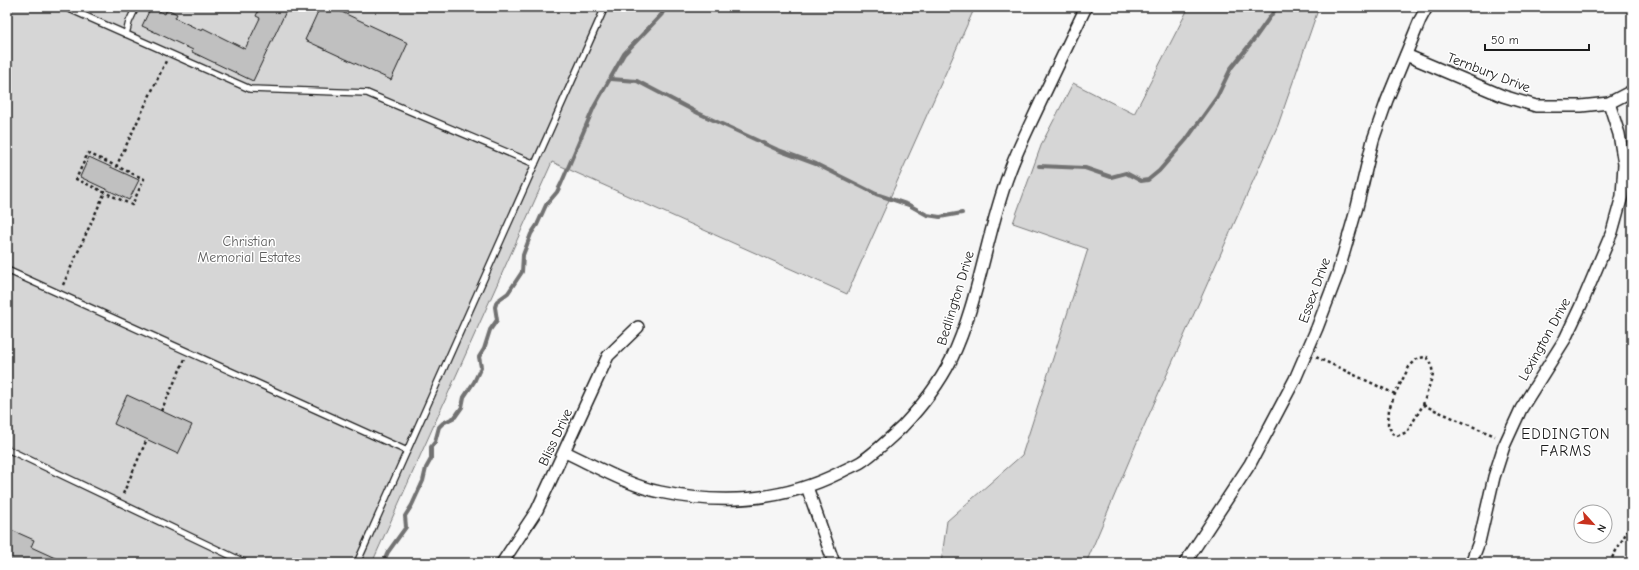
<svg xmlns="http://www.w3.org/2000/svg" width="1639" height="570" font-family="'Comic Neue',sans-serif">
<rect width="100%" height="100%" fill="#f6f6f6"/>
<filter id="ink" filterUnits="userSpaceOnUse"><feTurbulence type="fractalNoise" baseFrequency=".025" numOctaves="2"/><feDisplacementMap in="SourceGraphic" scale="8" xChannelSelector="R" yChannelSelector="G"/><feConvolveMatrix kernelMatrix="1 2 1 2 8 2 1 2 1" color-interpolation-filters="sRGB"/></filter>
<g filter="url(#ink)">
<g fill="#d6d6d6" stroke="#797979">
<path d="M7 7H975L847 294 552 162 372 563H7Z"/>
<path d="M1189 7H1319L1278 125 1140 435 1086 563H941L947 521 1022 455 1088 249 1013 223 1042 143 1073 83 1134 114Z"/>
</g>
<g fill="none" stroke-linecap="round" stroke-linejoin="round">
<g stroke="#727272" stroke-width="4">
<path d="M611 79 637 81 698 113 778 150 816 164 876 194 909 205 927 215 940 217 962 213"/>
<path d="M1039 166 1085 168 1111 177 1126 173 1141 181 1148 180 1159 171 1186 140 1217 97 1231 68 1255 38 1277 7"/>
<path d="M383 563 388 552 406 527 405 516 412 505 423 481 426 468 431 459V447L435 442 439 427 443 423 455 417 462 407 464 397 474 382 481 367 479 357 484 349 490 330 497 320 495 307 497 301 508 293 522 272 523 255 531 234 537 225 546 205 557 192 561 184 594 107 624 54 662 14 665 7"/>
</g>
</g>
<g fill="#c0c0c0" stroke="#1c1c1c">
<path d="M151 7 165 14 167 9 177 14 175 18 202 31 203 28 245 49 260 18 256 16 260 7H288L253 81 192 52 193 50 142 26Z"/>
<path d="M320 7H331L408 43 391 80 305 40Z"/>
<path d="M89 157 139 180 129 200 80 177Z"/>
<path d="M127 395 192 425 178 454 114 424Z"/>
<path d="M7 528 34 540 31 547 66 563H7Z"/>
</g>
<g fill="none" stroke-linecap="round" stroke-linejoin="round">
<defs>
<g id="lane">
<path d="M65 7 250 89 367 93 535 164"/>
<path d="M126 34 129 22 136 7"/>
<path d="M7 270 407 451"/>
<path d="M7 449 246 563"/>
<path d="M357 563 605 7"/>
</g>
<g id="street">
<path d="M1406 55 1503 96 1536 106H1581L1609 103 1632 91"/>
<path d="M565 452C593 465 630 486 660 492 721 505 783 501 839 473 846 469 854 466 861 462 876 452 889 439 902 427 921 407 939 384 951 360 979 302 986 234 1009 173 1018 148 1030 125 1041 101 1056 70 1071 38 1086 7"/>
<path d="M807 487 834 563"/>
<path d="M502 563 537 510 608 356 638 327"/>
<path d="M1185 563 1250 464 1295 379 1317 328 1338 273 1357 207 1373 140 1387 100 1420 20 1427 7"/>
<path d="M1471 563 1479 542 1494 477 1504 446 1521 409 1565 339 1582 303 1612 232 1622 196 1624 164 1619 134 1609 103"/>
</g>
</defs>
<use href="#lane" stroke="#1c1c1c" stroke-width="8"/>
<use href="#street" stroke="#1c1c1c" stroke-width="14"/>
<g stroke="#1c1c1c" stroke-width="2.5" stroke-dasharray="3 3" stroke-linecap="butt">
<path d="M88 153 144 179 132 205 76 179Z"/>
<path d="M116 167 166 61"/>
<path d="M63 285 105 192"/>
<path d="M1316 357 1395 394"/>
<path d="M1427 357 1431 363 1433 374 1423 405 1407 432 1397 436 1392 433 1388 424 1389 409 1395 394 1409 367 1418 358Z"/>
<path d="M1423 405 1495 436"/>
<path d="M161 411 185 359"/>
<path d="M123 494 147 439"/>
<path d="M1609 563 1632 523"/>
</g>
<use href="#lane" stroke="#fff" stroke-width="5.5"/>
<use href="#street" stroke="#fff" stroke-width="11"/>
</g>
</g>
<g text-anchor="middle" stroke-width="3" stroke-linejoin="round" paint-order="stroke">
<g font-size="14" fill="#1c1c1c" stroke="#fff">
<text transform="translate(1489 72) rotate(21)" y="5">Ternbury Drive</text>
<text transform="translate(1314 290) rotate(-70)" y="5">Essex Drive</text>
<text transform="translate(955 298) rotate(-73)" y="5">Bedlington Drive</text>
<text transform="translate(1544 339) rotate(-61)" y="5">Lexington Drive</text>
<text transform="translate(555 437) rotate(-65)" y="5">Bliss Drive</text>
</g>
<g font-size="14" fill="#5d5d5d" stroke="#fff">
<text x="249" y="246">Christian<tspan x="249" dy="16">Memorial Estates</tspan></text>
</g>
<g font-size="15" letter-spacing="1" fill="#1c1c1c" stroke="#fff">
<text x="1566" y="439">EDDINGTON<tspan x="1566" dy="17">FARMS</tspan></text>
</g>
</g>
<rect width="1639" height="570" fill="none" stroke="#fff" stroke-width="24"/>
<rect x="12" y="12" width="1615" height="546" fill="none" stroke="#1c1c1c" stroke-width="1.5" filter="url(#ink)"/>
<g transform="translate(1593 524) rotate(117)"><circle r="19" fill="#ffffff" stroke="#a4a4a4"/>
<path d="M0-3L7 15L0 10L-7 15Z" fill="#c8321e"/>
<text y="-6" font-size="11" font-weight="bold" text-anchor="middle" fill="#1c1c1c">N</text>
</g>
<path d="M1485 44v6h104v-6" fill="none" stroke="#1c1c1c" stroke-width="2"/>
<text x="1491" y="44" font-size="12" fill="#1c1c1c" stroke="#ffffff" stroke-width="3" paint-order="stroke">50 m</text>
</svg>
